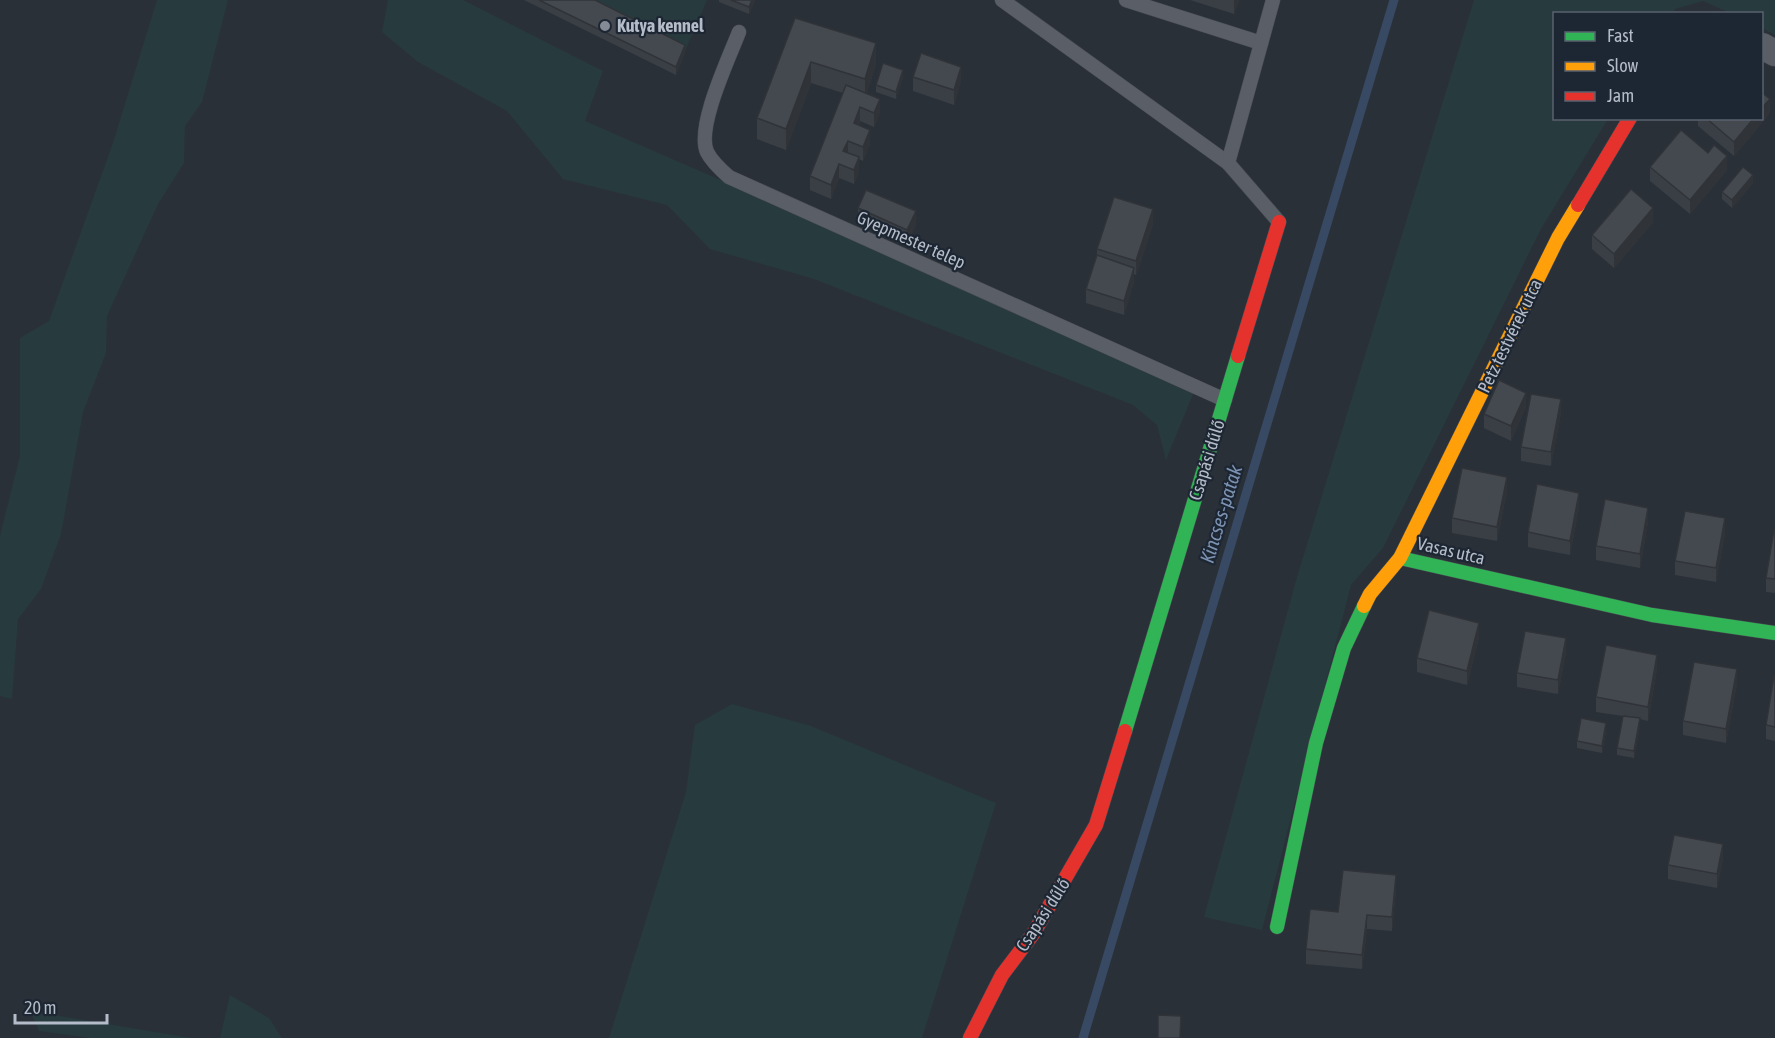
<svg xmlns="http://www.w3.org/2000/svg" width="1775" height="1038" font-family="'Asap Condensed',sans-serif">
<rect width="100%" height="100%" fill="#2a3038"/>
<g fill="#273a3e">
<path d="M157 0H228L202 102 185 126 184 163 158 204 107 316 106 353 83 412 61 534 41 589 18 619 12 699 0 696V536L20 456V338L49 321 113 143Z"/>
<path d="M388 0H463L603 71 585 121 1196 387 1166 460 1157 425 1133 405 814 279 710 249 667 205 563 179 507 111 418 62 382 32Z"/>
<path d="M584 0H707L685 51Z"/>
<path d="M1474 0H1775V35L1762 28V14L1730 13 1703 1 1675 9 1673 13 1554 14V118L1608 119 1541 229 1383 548 1351 585 1262 930 1204 917 1297 577Z"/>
<path d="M732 704 811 726 996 803 922 1038H609L686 792 695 725Z"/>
<path d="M230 995 269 1018 282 1038H220Z"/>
<path d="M30 1011 191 1038H91L39 1031Z"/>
</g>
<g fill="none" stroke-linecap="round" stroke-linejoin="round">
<path stroke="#384963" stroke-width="9" d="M1083 1038 1394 0"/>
<defs>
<g id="lane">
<path d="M1002 0 1228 163 1279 222"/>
<path d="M1126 0 1261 43"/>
<path d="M739 32C729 58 696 127 707 152 712 162 721 170 729 177L1225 400"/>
<path d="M1228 163 1273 0"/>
</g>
<path id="street" d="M1762 46 1775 53"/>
<g id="fast">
<path d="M1400 558 1652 615 1775 633"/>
<path d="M1125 731 1238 356"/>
<path d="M1277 927 1316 743 1344 648 1364 606"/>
</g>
<path id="slow" d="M1364 606 1370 594 1400 558 1558 238 1578 205"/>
<g id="jam">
<path d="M1578 205 1630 118"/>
<path d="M1238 356 1279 222"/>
<path d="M970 1038 1002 975 1033 934 1096 825 1125 731"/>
</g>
</defs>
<use href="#lane" stroke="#484c53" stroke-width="15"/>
<use href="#street" stroke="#484c53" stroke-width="27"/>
<use href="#fast" stroke="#484c53" stroke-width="15"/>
<use href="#slow" stroke="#484c53" stroke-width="15"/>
<use href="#jam" stroke="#484c53" stroke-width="15"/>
<use href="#lane" stroke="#5a5e66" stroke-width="14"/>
<use href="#street" stroke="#5a5e66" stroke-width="26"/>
<use href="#fast" stroke="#30b455" stroke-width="14"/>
<use href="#slow" stroke="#ff9f0a" stroke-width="14"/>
<use href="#jam" stroke="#e5322d" stroke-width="14"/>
</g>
<g fill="#3a3f45">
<path d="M524 0H595L685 52 676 75Z"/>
<path d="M719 0H755L749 14 719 2Z"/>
<path d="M1190 0H1239L1234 14Z"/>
<path d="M795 18 876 64 867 93 880 113 874 127 860 121 859 125 870 144 863 161 859 159V172L854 184 839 178 831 199 810 190V176L843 93 811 83 786 150 757 139V118Z"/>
<path d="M903 77 896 99 876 92V85Z"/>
<path d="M913 77 961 81 954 105 913 91Z"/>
<path d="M1770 113 1734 156 1698 126V118H1761Z"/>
<path d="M1650 167 1727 170 1690 214 1650 181Z"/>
<path d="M1753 183 1732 208 1722 199V192Z"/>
<path d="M858 208 916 225 907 244 858 222Z"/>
<path d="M1653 222 1614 268 1592 249V235Z"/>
<path d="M1153 224 1136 275 1134 274V282L1124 315 1086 303V289L1097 255V249Z"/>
<path d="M1526 407 1511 441 1484 428V414Z"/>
<path d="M1561 413 1551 466 1521 461V447Z"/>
<path d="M1507 491 1497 541 1452 533V518Z"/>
<path d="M1579 507 1570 555 1528 547V532Z"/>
<path d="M1648 522 1640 568 1596 560V546Z"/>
<path d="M1775 530V593L1766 592V578Z"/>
<path d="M1725 533 1716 582 1675 575V561Z"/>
<path d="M1479 637 1467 685 1417 672V658Z"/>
<path d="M1566 652 1558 694 1517 687V673Z"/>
<path d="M1657 669 1648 721 1640 719V726L1634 758 1617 755V748L1623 716 1596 712V697Z"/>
<path d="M1775 676V741L1766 739V725Z"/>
<path d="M1737 683 1726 743 1683 735V721Z"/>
<path d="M1606 731 1602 753 1577 748V741Z"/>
<path d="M1723 858 1717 888 1668 879V865Z"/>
<path d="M1396 889 1392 931 1367 929 1362 969 1306 964V949L1338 912Z"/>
</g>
<g fill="#303338">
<path d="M752 0H755L749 14V7Z"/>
<path d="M1234 0H1239L1234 14Z"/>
<path d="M876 43V64L865 99V79Z"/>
<path d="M685 45V52L676 75V67Z"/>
<path d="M811 62V83L786 150V129Z"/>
<path d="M961 67V81L954 105V90Z"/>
<path d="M903 70V77L896 99V92Z"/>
<path d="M880 99V113L874 127V113Z"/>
<path d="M1770 99V113L1734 156V142L1754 118H1761V109Z"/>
<path d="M860 107V121L854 137V123Z"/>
<path d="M870 130V144L863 161V147Z"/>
<path d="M848 141V155L843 151Z"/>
<path d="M1727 156V170L1690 214V200Z"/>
<path d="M859 157V172L854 184V170Z"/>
<path d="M839 164V178L831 199V185Z"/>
<path d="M1753 175V183L1732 208V200Z"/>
<path d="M1653 208V222L1614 268V254Z"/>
<path d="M1153 209V224L1136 275V261Z"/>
<path d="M916 211V225L907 244V230Z"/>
<path d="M1134 268V282L1124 315V301Z"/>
<path d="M1526 393V407L1511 441V426Z"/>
<path d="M1561 399V413L1551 466V452Z"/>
<path d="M1507 477V491L1497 541V527Z"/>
<path d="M1579 493V507L1570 555V541Z"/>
<path d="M1648 508V522L1640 568V554Z"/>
<path d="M1725 518V533L1716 582V568Z"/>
<path d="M1479 623V637L1467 685V671Z"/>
<path d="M1566 638V652L1558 694V680Z"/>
<path d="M1657 655V669L1648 721V707Z"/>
<path d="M1737 669V683L1726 743V729Z"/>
<path d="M1640 718V726L1634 758V751Z"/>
<path d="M1606 723V731L1602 753V746Z"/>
<path d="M1723 844V858L1717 888V874Z"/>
<path d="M1396 875V889L1392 931V917Z"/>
<path d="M1367 915V929L1362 969V955Z"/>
</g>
<g fill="#444950" stroke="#303338" stroke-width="1.5">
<path d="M539 0H595L685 45 676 67Z"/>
<path d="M731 0H752L749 7Z"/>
<path d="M795 18 876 43 865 79 811 62 786 129 757 118Z"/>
<path d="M921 53 961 67 954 90 913 77Z"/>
<path d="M883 63 903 70 896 92 876 85Z"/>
<path d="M846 85 880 99 874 113 860 107 854 123 870 130 863 147 848 141 843 151 859 157 854 170 839 164 831 185 810 176Z"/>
<path d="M1761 92 1770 99 1761 109Z"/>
<path d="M1706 118H1754L1734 142Z"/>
<path d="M1681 130 1708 153 1714 145 1727 156 1690 200 1650 167Z"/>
<path d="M1743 167 1753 175 1732 200 1722 192Z"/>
<path d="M1631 189 1653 208 1614 254 1592 235Z"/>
<path d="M866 190 916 211 907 230 858 208Z"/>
<path d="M1114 197 1153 209 1136 261 1097 249Z"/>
<path d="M1097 255 1134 268 1124 301 1086 289Z"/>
<path d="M1499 380 1526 393 1511 426 1484 414Z"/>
<path d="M1531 394 1561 399 1551 452 1521 447Z"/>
<path d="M1462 468 1507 477 1497 527 1452 518Z"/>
<path d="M1537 484 1579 493 1570 541 1528 532Z"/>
<path d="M1605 499 1648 508 1640 554 1596 546Z"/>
<path d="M1685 511 1725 518 1716 568 1675 561Z"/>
<path d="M1774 530H1775V579L1766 578Z"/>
<path d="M1429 610 1479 623 1467 671 1417 658Z"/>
<path d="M1525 631 1566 638 1558 680 1517 673Z"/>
<path d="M1606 645 1657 655 1648 707 1596 697Z"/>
<path d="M1694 662 1737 669 1726 729 1683 721Z"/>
<path d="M1774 676H1775V727L1766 725Z"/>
<path d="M1623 716 1640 718 1634 751 1617 748Z"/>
<path d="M1581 718 1606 723 1602 746 1577 741Z"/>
<path d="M1674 835 1723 844 1717 874 1668 865Z"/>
<path d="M1343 870 1396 875 1392 917 1367 915 1362 955 1306 949 1310 909 1338 912Z"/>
<path d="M1158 1015 1181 1016 1180 1038H1158Z"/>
</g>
<circle fill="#848b96" stroke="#1d2633" stroke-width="2" cx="605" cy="26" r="6"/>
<g text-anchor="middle" stroke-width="4.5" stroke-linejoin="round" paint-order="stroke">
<g font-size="18" font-weight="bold" fill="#b4bcc9" stroke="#1d2633" text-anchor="start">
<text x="617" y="32">Kutya kennel</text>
</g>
<g font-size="18" fill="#b4bcc9" stroke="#1d2633">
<text transform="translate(911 240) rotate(24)" y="6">Gyepmester telep</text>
<text transform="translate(1510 336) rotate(-64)" y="6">Petz testvérek utca</text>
<text transform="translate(1207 460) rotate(-73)" y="6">Csapási dűlő</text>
<text transform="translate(1451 551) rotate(13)" y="6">Vasas utca</text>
<text transform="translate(1043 915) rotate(-57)" y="6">Csapási dűlő</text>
</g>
<g font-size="20" font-style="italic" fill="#7c92b1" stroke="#1d2633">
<text transform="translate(1221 514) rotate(-73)" y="7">Kincses-patak</text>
</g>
</g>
<rect x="1553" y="12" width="210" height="108" fill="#1d2633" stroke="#59626f" stroke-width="1.5"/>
<rect x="1565" y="32" width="30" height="9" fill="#30b455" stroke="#59626f" stroke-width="1.5"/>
<text x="1607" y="42" font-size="18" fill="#b4bcc9">Fast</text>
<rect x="1565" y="62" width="30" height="9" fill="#ff9f0a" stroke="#59626f" stroke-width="1.5"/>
<text x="1607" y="72" font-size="18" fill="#b4bcc9">Slow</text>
<rect x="1565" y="92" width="30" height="9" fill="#e5322d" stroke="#59626f" stroke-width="1.5"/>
<text x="1607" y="102" font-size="18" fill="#b4bcc9">Jam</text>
<path d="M15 1014v9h92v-9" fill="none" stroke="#b4bcc9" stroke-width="3"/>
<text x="24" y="1014" font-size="18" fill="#b4bcc9" stroke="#1d2633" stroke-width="4.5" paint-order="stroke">20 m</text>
</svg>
